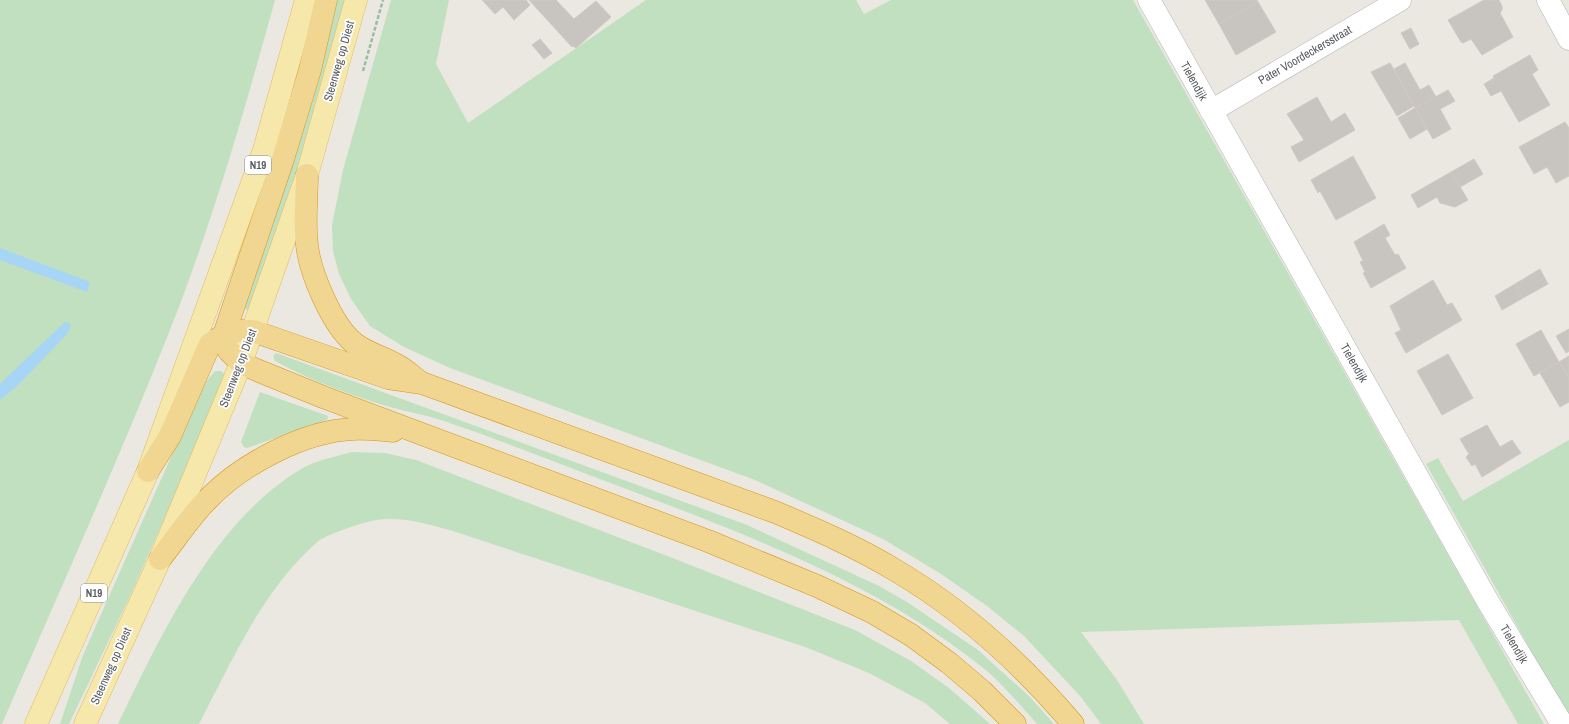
<svg xmlns="http://www.w3.org/2000/svg" width="1569" height="724" font-family="'Archivo Narrow',sans-serif">
<rect width="100%" height="100%" fill="#ebe8e1"/>
<g fill="#c0e0bf">
<path d="M0 0H275C246 105 216 210 177 312 123 451 61 587 2 724H0Z"/>
<path d="M337 0H346L293 184 250 307 248 310 243 308 319 69Z"/>
<path d="M391 0H449L436 64 468 123 646 0H856L864 14 891 0H1133L1544 724H1518L1459 620 1081 632 1117 680 1144 724H1101L1081 697 1024 636 987 606 941 574 883 539 755 480 450 368 404 347 370 326 351 299 339 274 333 251 332 225 343 170Z"/>
<path d="M276 353 747 525 879 586 907 602 978 650 1030 697 1054 724H1037C1021 706 1005 687 987 671 883 586 753 537 629 490 567 467 506 442 444 421 427 415 408 412 390 407 350 395 312 381 275 361L273 356Z"/>
<path d="M215 371H221L225 375 178 488 131 594 69 724H60L83 655 179 439 206 382Z"/>
<path d="M260 392 328 416 327 420 247 448 244 447 241 442Z"/>
<path d="M1569 440V714L1561 704 1426 464 1438 458 1463 501Z"/>
<path d="M352 452 385 453 416 460 670 557 855 630 911 661 949 688 990 724H950L925 703 869 673 805 647 453 531C428 524 402 516 376 520 364 522 324 535 316 543 262 591 232 661 199 724H118C161 635 213 522 301 469 316 460 335 457 352 452Z"/>
</g>
<g fill="#a6d5f5">
<path d="M0 248 90 282 87 292 0 260Z"/>
<path d="M65 322 71 324 68 333 18 385 0 400V384Z"/>
</g>
<g fill="#c8c5c0" stroke="#cfcac0">
<path d="M482 0H526L530 5 514 20 503 7 495 14Z"/>
<path d="M529 0H556L574 19 596 1 611 17 576 48 573 46 572 47Z"/>
<path d="M1205 0H1257L1258 2 1219 24Z"/>
<path d="M1484 0H1499L1502 6V10L1500 13 1513 37 1482 55 1471 39 1463 43 1461 42 1448 20Z"/>
<path d="M1258 2 1276 32 1236 55 1219 24Z"/>
<path d="M1411 28 1419 44 1410 49 1401 33Z"/>
<path d="M540 39 552 53 544 59 532 45Z"/>
<path d="M1530 55 1538 70 1532 74 1550 105 1519 122 1501 91 1491 96 1484 84 1494 78 1493 76Z"/>
<path d="M1390 63 1414 106 1397 116 1371 72Z"/>
<path d="M1405 63 1420 90 1429 85 1436 97 1415 108 1394 69Z"/>
<path d="M1448 90 1455 101 1440 109 1451 129 1433 139 1415 108Z"/>
<path d="M1317 97 1331 122 1345 113 1355 130 1299 162 1291 147 1304 140 1287 114Z"/>
<path d="M1415 108 1427 129 1410 139 1398 118Z"/>
<path d="M1565 122 1569 128V176L1556 183 1547 167 1534 174 1519 147Z"/>
<path d="M1353 156 1376 198 1336 220 1320 191 1318 193 1311 180Z"/>
<path d="M1474 159 1483 174 1460 187 1451 172Z"/>
<path d="M1451 172 1468 200 1455 207 1440 203 1437 197 1418 208 1411 195Z"/>
<path d="M1384 224 1390 235 1385 238 1395 255 1398 254 1406 268 1371 288 1363 273 1365 272 1360 262 1363 261 1354 242Z"/>
<path d="M1540 269 1548 284 1523 298 1515 284Z"/>
<path d="M1433 280 1447 305 1452 303 1462 320 1406 353 1395 333 1401 330 1390 306Z"/>
<path d="M1515 284 1523 298 1502 310 1495 296Z"/>
<path d="M1569 329V351L1566 353 1556 336Z"/>
<path d="M1541 330 1559 362 1534 376 1516 344Z"/>
<path d="M1448 354 1473 398 1442 415 1417 371Z"/>
<path d="M1569 356V378L1559 362Z"/>
<path d="M1559 362 1569 378V402L1560 407 1540 373Z"/>
<path d="M1487 425 1500 447 1512 440 1521 453 1482 477 1475 464 1472 466 1466 457 1469 454 1460 439Z"/>
</g>
<g fill="none" stroke-linecap="round" stroke-linejoin="round">
<defs>
<g id="minor">
<path d="M1149 0 1487 600 1562 724"/>
<path d="M1548 0 1569 39"/>
<path d="M1211 111 1400 0"/>
</g>
<g id="major">
<path d="M36 724 148 471 264 150 306 0"/>
<path d="M85 724 160 559 241 363 307 175 356 0"/>
</g>
<g id="highway">
<path d="M326 0 310 70 283 159 224 335 225 343 229 351 241 363 259 371 323 397 708 541 817 586 872 612 911 635 949 663 982 691 1015 724"/>
<path d="M307 175C307 198 304 222 307 245 310 273 332 325 354 343 366 353 381 356 395 364 404 368 412 376 420 382"/>
<path d="M148 471 170 436 210 344 224 335 237 331H253L388 378 422 383 775 512C815 529 857 547 895 570 963 610 1022 664 1073 724"/>
<path d="M160 559C176 539 190 517 208 499 242 464 304 431 353 429 366 428 380 430 393 431"/>
</g>
</defs>
<use href="#minor" stroke="#b3b6ba" stroke-width="23"/>
<use href="#major" stroke="#e2bb63" stroke-width="23"/>
<use href="#highway" stroke="#d59517" stroke-width="23"/>
<path stroke="#98bea2" stroke-width="2.5" stroke-dasharray="4 2" stroke-linecap="butt" d="M363 71 383 0"/>
<use href="#minor" stroke="#fff" stroke-width="22"/>
<use href="#major" stroke="#f6e8aa" stroke-width="22"/>
<use href="#highway" stroke="#f1d691" stroke-width="22"/>
</g>
<g text-anchor="middle" stroke-width="3.5" stroke-linejoin="round" paint-order="stroke">
<g fill="#fff" stroke="#8b8d90" stroke-width="1">
<rect x="245" y="156" width="26" height="18" rx="3"/>
<rect x="81" y="584" width="26" height="18" rx="3"/>
</g>
<g font-size="11" font-weight="bold" fill="#595c60">
<text x="258" y="169">N19</text>
<text x="94" y="597">N19</text>
</g>
<g font-size="12" fill="#595c60" stroke="#fff">
<text transform="translate(1305 55) rotate(-30)" y="4">Pater Voordeckersstraat</text>
<text transform="translate(339 61) rotate(-74)" y="4">Steenweg op Diest</text>
<text transform="translate(1194 81) rotate(61)" y="4">Tielendijk</text>
<text transform="translate(1354 363) rotate(60)" y="4">Tielendijk</text>
<text transform="translate(238 368) rotate(-69)" y="4">Steenweg op Diest</text>
<text transform="translate(1514 644) rotate(59)" y="4">Tielendijk</text>
<text transform="translate(111 666) rotate(-66)" y="4">Steenweg op Diest</text>
</g>
</g>
</svg>
